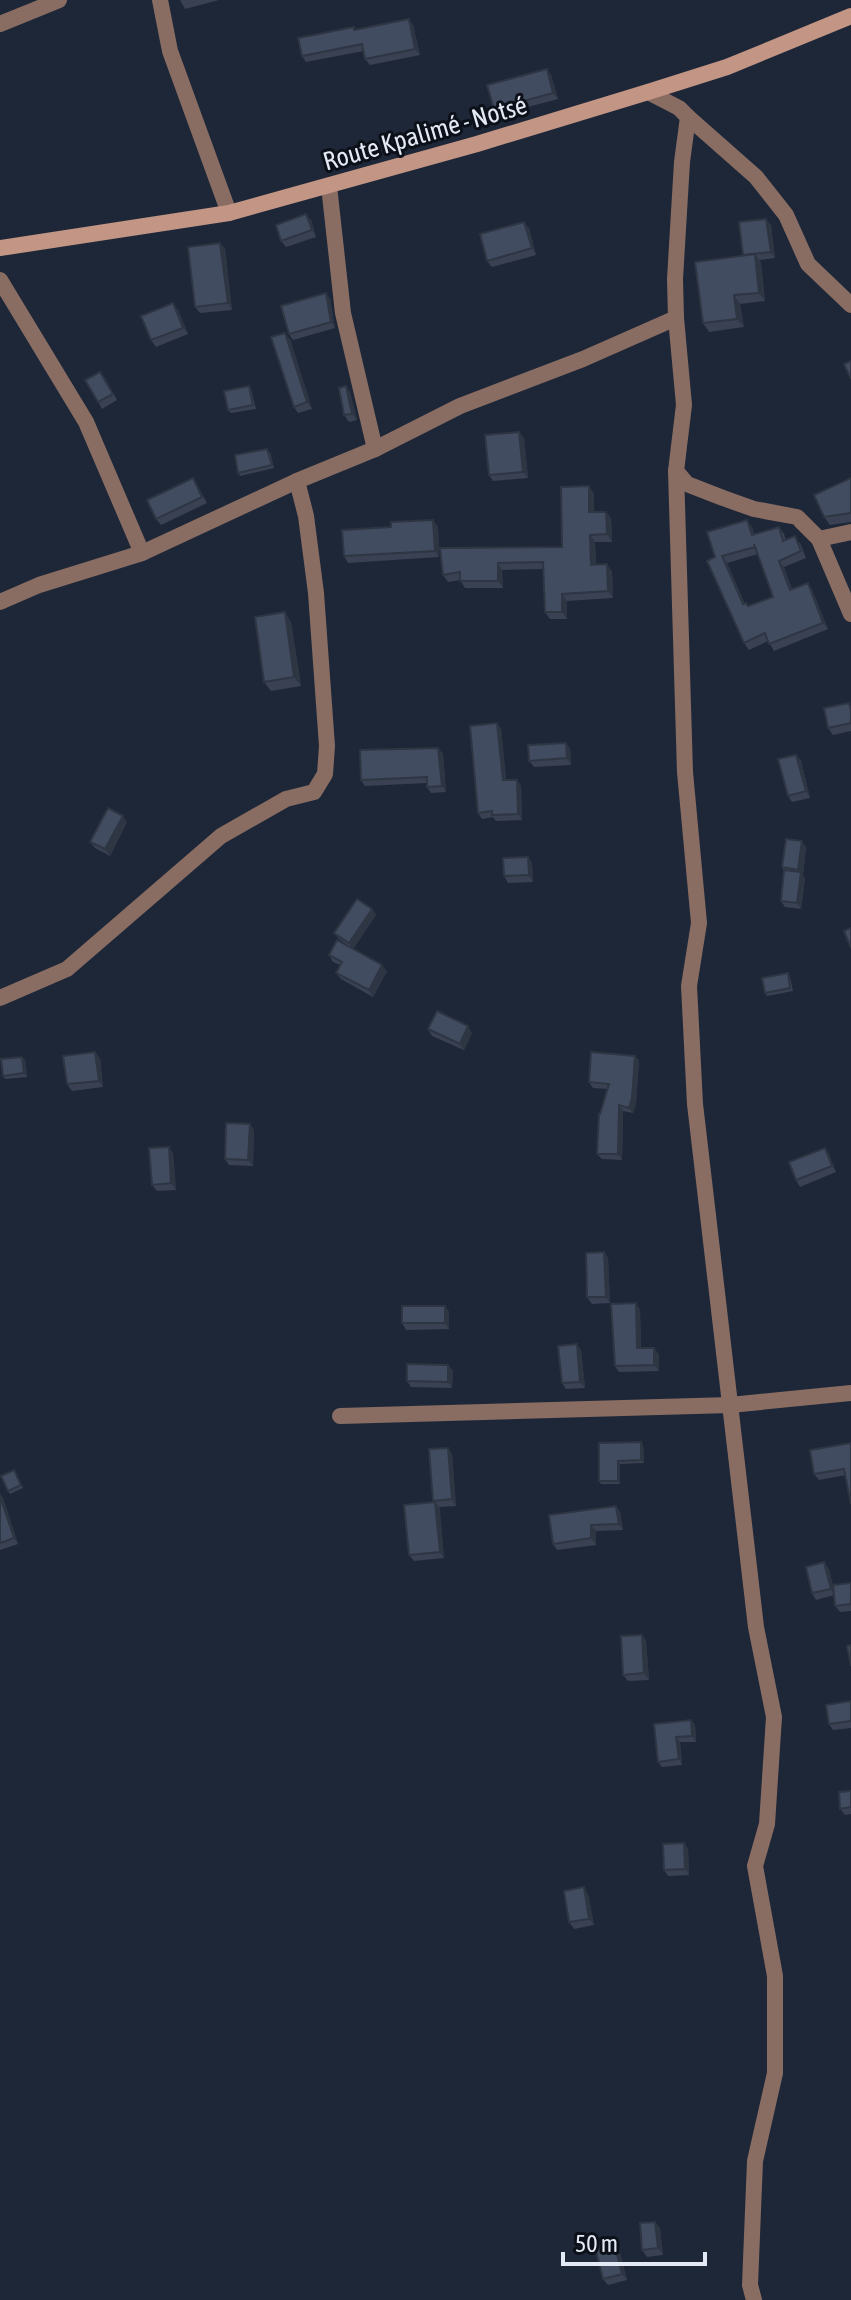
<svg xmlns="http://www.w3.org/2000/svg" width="851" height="2300" font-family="'Asap Condensed',sans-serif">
<rect width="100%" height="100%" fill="#1e2738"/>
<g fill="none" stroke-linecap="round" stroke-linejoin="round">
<g stroke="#896d63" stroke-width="16">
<path d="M160 0 170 51 229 213"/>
<path d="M0 24 59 0"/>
<path d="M648 92 679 108 688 117 682 162 675 279 676 318 684 405 676 471 687 484 723 498 754 509 797 517 819 539 851 532"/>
<path d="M688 117 756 177 786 215 808 264 851 305"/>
<path d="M329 186 343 313 375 449"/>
<path d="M0 280 86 422 142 553"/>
<path d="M676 471 685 772 699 923 689 986 695 1104 756 1627 774 1717 767 1824 755 1866 775 1976V2073L755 2161 750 2285 754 2300"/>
<path d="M819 539 851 614"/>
<path d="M0 602 39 585 142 553 297 481"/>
<path d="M0 998 67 969 221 836 286 799 314 792 325 774 327 746 316 593 306 516 297 481 375 449 460 406 583 359 676 318"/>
<path d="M340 1416 730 1405 851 1393"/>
</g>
<path stroke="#c29584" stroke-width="16" d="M0 248 229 213 477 144 648 92 727 67 851 16"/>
</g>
<g fill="#394153" fill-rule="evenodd">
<path d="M180 0H219L185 9Z"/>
<path d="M413 25 420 55 370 65 365 59 364 51 306 62 302 56 354 27 356 30Z"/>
<path d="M547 69 551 75 558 99 498 115 494 109Z"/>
<path d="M311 220 316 237 286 247 281 241Z"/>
<path d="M771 225 775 258 759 260 761 263 765 301 740 304 744 327 709 332 703 323 744 256Z"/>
<path d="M529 228 536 255 492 267 487 261Z"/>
<path d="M220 243 225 249 232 310 200 313 195 307Z"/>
<path d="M326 293 330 299 335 328 293 340 289 334Z"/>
<path d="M178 310 188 334 156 347 151 340Z"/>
<path d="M290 339 312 409 298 413 294 407Z"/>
<path d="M105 378 117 400 102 409 98 402Z"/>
<path d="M249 386 251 389 256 409 231 413 228 410Z"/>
<path d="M350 392 357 420 349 422 344 415Z"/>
<path d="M519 432 524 438 528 478 493 481 489 475Z"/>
<path d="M270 452 274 468 240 476 238 473Z"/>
<path d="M193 478 207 503 161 525 156 519Z"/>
<path d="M851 478V522L830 525 824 517Z"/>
<path d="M594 493V512L611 518 612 542H595L596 565 612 571 613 598 567 601V619H550L545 612 543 569 502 570 503 588H465L460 580 448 582 443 575 562 547Z"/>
<path d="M433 520 438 527 439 557 348 563 344 556 391 527Z"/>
<path d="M752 527 754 535 779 527 784 534 786 540 800 543 806 558 784 567 792 589 808 583 812 590 828 629 774 651 768 641 749 650 744 643 715 557ZM758 554 773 597 749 606 745 604 727 563Z"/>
<path d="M291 622 301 686 271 691 264 682Z"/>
<path d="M851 705V731L833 735 828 728Z"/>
<path d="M497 723 501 729 506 780H517L521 786 522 820 496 821 493 817 482 819 478 813Z"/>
<path d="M566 743 570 749 571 765 534 767 529 761Z"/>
<path d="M438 748 443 754 446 792 431 793 427 787V783L365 786 361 780Z"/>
<path d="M796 755 801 761 810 798 792 802 788 796Z"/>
<path d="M127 822 110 856 95 848 90 842Z"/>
<path d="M806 847 803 875 805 879 801 909 785 907 781 901 784 871 782 867Z"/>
<path d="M528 857 532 863 533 882 508 883 504 876Z"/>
<path d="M372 909 376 915 353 949 387 971 373 997 341 979 336 973 340 965 333 962 329 955 350 947 339 939 334 933Z"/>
<path d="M788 973 790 977 793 991 767 996 765 993Z"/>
<path d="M428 1029 472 1033 464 1050 432 1036Z"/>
<path d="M635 1056 639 1061 636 1104 633 1113 623 1111 622 1160 602 1159 597 1154 608 1089 593 1088 589 1082Z"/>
<path d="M22 1057 25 1060 27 1077 5 1079 3 1076Z"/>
<path d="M100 1058 103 1087 72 1091 67 1084Z"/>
<path d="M254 1130 253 1166 229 1165 225 1159Z"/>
<path d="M825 1148 829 1154 836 1172 800 1187 796 1180Z"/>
<path d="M173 1153 176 1190 157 1191 152 1185Z"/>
<path d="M604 1252 608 1258 610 1303 592 1304 587 1297Z"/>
<path d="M636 1303 640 1310 641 1348 659 1354V1371L619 1372 615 1366Z"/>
<path d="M445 1306 449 1312V1329L406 1330 402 1323Z"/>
<path d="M581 1350 585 1388 566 1389 562 1383Z"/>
<path d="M448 1365 453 1371 452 1388 411 1387 407 1381Z"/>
<path d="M599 1443 643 1445 644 1463 620 1464V1484H601L599 1481Z"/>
<path d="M851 1443 846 1475 819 1480 814 1474Z"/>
<path d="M448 1448 452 1454 456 1506 439 1507 444 1558 414 1561 409 1555 434 1502Z"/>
<path d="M16 1473 23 1488 10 1494 8 1491Z"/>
<path d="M0 1494 3 1498 18 1544 0 1550Z"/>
<path d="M620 1512 623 1530 596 1531V1545L557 1550 553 1544Z"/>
<path d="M829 1569 833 1586 851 1583V1611L840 1612 835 1606 834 1595 816 1600 812 1593Z"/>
<path d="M642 1635 646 1641 649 1680 628 1681 623 1675Z"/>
<path d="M851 1701V1728L833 1730 829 1724Z"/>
<path d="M691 1720 695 1725 696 1742H680L682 1765 662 1767 658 1762 654 1724Z"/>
<path d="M851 1791V1814L845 1815 840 1809Z"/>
<path d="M684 1843 688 1849 689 1875 668 1876 664 1870Z"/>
<path d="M588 1894 594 1925 574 1929 569 1922Z"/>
<path d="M660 2228 663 2255 647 2257 642 2250Z"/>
<path d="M613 2239 618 2245 627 2280 608 2285 603 2279Z"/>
</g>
<g fill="#2e3543">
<path d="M409 19 413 25 420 55 415 49Z"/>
<path d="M547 69 551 75 558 99 553 93Z"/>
<path d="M306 214 311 220 316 237 312 230Z"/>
<path d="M766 219 771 225 775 258 771 252Z"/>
<path d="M524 222 529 228 536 255 532 248Z"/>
<path d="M220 243 225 249 232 310 228 303Z"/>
<path d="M755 254 761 263 765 301 759 293Z"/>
<path d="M326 293 330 299 335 328 331 322Z"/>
<path d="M734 295 740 304 744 327 737 319Z"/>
<path d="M173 303 178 310 188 334 183 328Z"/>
<path d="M285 333 290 339 312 409 307 402Z"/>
<path d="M346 386 350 392 357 420 352 414Z"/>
<path d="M519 432 524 438 528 478 523 472Z"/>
<path d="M589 486 594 493V519L589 512Z"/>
<path d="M606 512 611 518 612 542 607 534Z"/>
<path d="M433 520 438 527 439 557 435 551Z"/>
<path d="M747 520 752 527 757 542 752 535Z"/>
<path d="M590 535 595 542 596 572 591 565Z"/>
<path d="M722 556 727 563 748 611 743 604Z"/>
<path d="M779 561 784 567 794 597 790 590Z"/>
<path d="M498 563 502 570 503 588 498 581Z"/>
<path d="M607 564 612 571 613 598 608 591Z"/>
<path d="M808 583 812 590 828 629 823 623Z"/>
<path d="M562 594 567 601V619L562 612Z"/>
<path d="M285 612 291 622 301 686 294 677Z"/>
<path d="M497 723 501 729 507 786 503 780Z"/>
<path d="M566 743 570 749 571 765 567 758Z"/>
<path d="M438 748 443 754 446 792 442 786Z"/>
<path d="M796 755 801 761 810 798 806 791Z"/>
<path d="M517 780 521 786 522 820 518 814Z"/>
<path d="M123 816 127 822 110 856 105 849Z"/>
<path d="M802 841 806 847 803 875 805 879 801 909 797 903 801 873 798 870Z"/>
<path d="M528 857 532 863 533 882 529 875Z"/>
<path d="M372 909 376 915 353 949 349 943Z"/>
<path d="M382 965 387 971 373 997 369 990Z"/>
<path d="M468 1026 472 1033 464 1050 460 1044Z"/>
<path d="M95 1052 100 1058 103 1087 99 1081Z"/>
<path d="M635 1056 639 1061 636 1104 633 1113 629 1108Z"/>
<path d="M22 1057 25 1060 27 1077 24 1073Z"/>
<path d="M619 1105 623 1111 622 1160 618 1154Z"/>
<path d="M250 1124 254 1130 253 1166 248 1160Z"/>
<path d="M169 1147 173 1153 176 1190 171 1183Z"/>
<path d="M825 1148 829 1154 836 1172 832 1166Z"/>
<path d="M604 1252 608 1258 610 1303 606 1297Z"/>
<path d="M636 1303 640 1310 641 1354 637 1348Z"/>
<path d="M445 1306 449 1312V1329L445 1323Z"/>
<path d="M577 1344 581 1350 585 1388 580 1382Z"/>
<path d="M654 1348 659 1354V1371L654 1365Z"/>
<path d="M448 1365 453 1371 452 1388 448 1382Z"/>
<path d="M641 1442 643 1445 644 1463 641 1460Z"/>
<path d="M448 1448 452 1454 456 1506 452 1499Z"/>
<path d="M618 1461 620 1464V1484L618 1481Z"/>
<path d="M0 1494 3 1498 18 1544 14 1538Z"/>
<path d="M435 1502 440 1508 444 1558 440 1552Z"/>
<path d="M616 1506 620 1512 623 1530 619 1524Z"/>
<path d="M591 1525 596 1531V1545L591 1538Z"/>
<path d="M824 1562 829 1569 835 1595 831 1589Z"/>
<path d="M642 1635 646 1641 649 1680 644 1673Z"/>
<path d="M691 1720 695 1725 696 1742 692 1736Z"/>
<path d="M676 1737 680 1742 682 1765 679 1759Z"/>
<path d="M684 1843 688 1849 689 1875 685 1869Z"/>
<path d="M584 1887 588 1894 594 1925 589 1919Z"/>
<path d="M655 2222 660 2228 663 2255 658 2248Z"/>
<path d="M613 2239 618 2245 627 2280 622 2274Z"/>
</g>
<g fill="#424c60" stroke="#2e3543" stroke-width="2" fill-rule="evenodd">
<path d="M409 19 415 49 365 59 362 44 302 56 298 38 354 27V30Z"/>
<path d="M547 69 553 93 494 109 487 85Z"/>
<path d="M306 214 312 230 281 241 276 225Z"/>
<path d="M766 219 771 252 743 255 739 222Z"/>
<path d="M524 222 532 248 487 261 480 234Z"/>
<path d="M220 243 228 303 195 307 188 247Z"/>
<path d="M755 254 759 293 734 295 737 319 703 323 695 262Z"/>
<path d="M326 293 331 322 289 334 281 306Z"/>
<path d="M173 303 183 328 151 340 141 316Z"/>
<path d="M285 333 307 402 294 407 271 337Z"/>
<path d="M851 361V379L844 364Z"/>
<path d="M100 372 113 394 98 402 85 380Z"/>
<path d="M249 386 253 405 228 410 224 391Z"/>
<path d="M346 386 352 414 344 415 339 388Z"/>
<path d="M519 432 523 472 489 475 485 435Z"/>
<path d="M267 449 272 465 238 473 235 455Z"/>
<path d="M193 478 202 497 156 519 147 500Z"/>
<path d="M851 478V513L824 517 814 495Z"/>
<path d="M589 486V512H606L607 534 590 535 591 565 607 564 608 591 562 594V612H545L543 562 498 563V581H460V572L443 575 440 548 562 547 561 487Z"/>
<path d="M433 520 435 551 344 556 342 530 391 527V522Z"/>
<path d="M747 520 752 535 779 527 783 541 795 536 801 551 779 561 790 590 808 583 823 623 769 644 765 633 744 643 707 561 715 557 707 532ZM754 544 773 597 748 606 746 603 743 604 722 556 755 547Z"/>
<path d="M285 612 294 677 264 682 255 617Z"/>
<path d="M849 703 851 710V723L828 728 824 708Z"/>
<path d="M497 723 503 780H517L518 814 492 815V811L478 813 470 726Z"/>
<path d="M566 743 567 758 529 761 528 745Z"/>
<path d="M438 748 442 786 427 787V777L361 780 360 750Z"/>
<path d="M796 755 806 791 788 796 778 759Z"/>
<path d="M108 808 123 816 105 849 90 842Z"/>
<path d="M786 839 802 841 798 870 782 867Z"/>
<path d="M528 857 529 875 504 876 503 858Z"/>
<path d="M784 870 801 872 797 903 781 901Z"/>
<path d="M357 899 372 909 349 943 334 933Z"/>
<path d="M851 928V948L844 931Z"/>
<path d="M337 940 382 965 369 990 336 973 342 962 329 955Z"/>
<path d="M788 973 790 988 765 993 762 978Z"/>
<path d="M437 1011 468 1026 460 1044 428 1029Z"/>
<path d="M95 1052 99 1081 67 1084 63 1056Z"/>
<path d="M591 1052 635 1056 632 1098 629 1108 619 1105 618 1154H597L599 1114H600L609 1084 589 1082Z"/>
<path d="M22 1057 24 1073 3 1076 1 1059Z"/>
<path d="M226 1123 250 1124 248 1160 225 1159Z"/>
<path d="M169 1147 171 1183 152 1185 149 1148Z"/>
<path d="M825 1148 832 1166 796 1180 789 1162Z"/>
<path d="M604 1252 606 1297H587L586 1253Z"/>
<path d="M636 1303 637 1348H654V1365L615 1366 611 1304Z"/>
<rect x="402" y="1306" width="43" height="17"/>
<path d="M577 1344 580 1382 562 1383 558 1346Z"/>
<path d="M407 1364 448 1365V1382L407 1381Z"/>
<path d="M641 1442V1460L618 1461V1481H599V1443Z"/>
<path d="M851 1443V1504L844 1469 814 1474 810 1450Z"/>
<path d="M448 1448 452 1499 433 1501 429 1449Z"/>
<path d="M14 1470 21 1485 8 1491 1 1476Z"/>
<path d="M0 1496 14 1538 0 1543Z"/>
<path d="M435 1502 440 1552 409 1555 404 1505Z"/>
<path d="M616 1506 619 1524 591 1525V1538L553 1544 549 1515Z"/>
<path d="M824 1562 831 1589 812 1593 806 1567Z"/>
<path d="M851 1583V1604L835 1606 833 1585Z"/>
<path d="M642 1635 644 1673 623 1675 621 1636Z"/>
<path d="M851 1645V1666L847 1646Z"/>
<path d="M851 1701V1721L829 1724 826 1705Z"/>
<path d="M691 1720 692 1736 676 1737 679 1759 658 1762 654 1724Z"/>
<path d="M851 1791V1807L840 1809 839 1792Z"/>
<path d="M684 1843 685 1869 664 1870 663 1844Z"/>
<path d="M584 1887 589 1919 569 1922 564 1891Z"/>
<path d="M655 2222 658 2248 642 2250 640 2223Z"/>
<path d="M613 2239 622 2274 603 2279 594 2243Z"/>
</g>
<g text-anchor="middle" stroke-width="6" stroke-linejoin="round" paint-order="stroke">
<g font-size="26" fill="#e3e9f5" stroke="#0c1018">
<text transform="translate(425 133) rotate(-16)" y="9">Route Kpalimé - Notsé</text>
</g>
</g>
<path d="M563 2252v12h142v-12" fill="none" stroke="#e3e9f5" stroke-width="4"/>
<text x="575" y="2252" font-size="24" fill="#e3e9f5" stroke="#0c1018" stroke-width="6" paint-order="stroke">50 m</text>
</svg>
